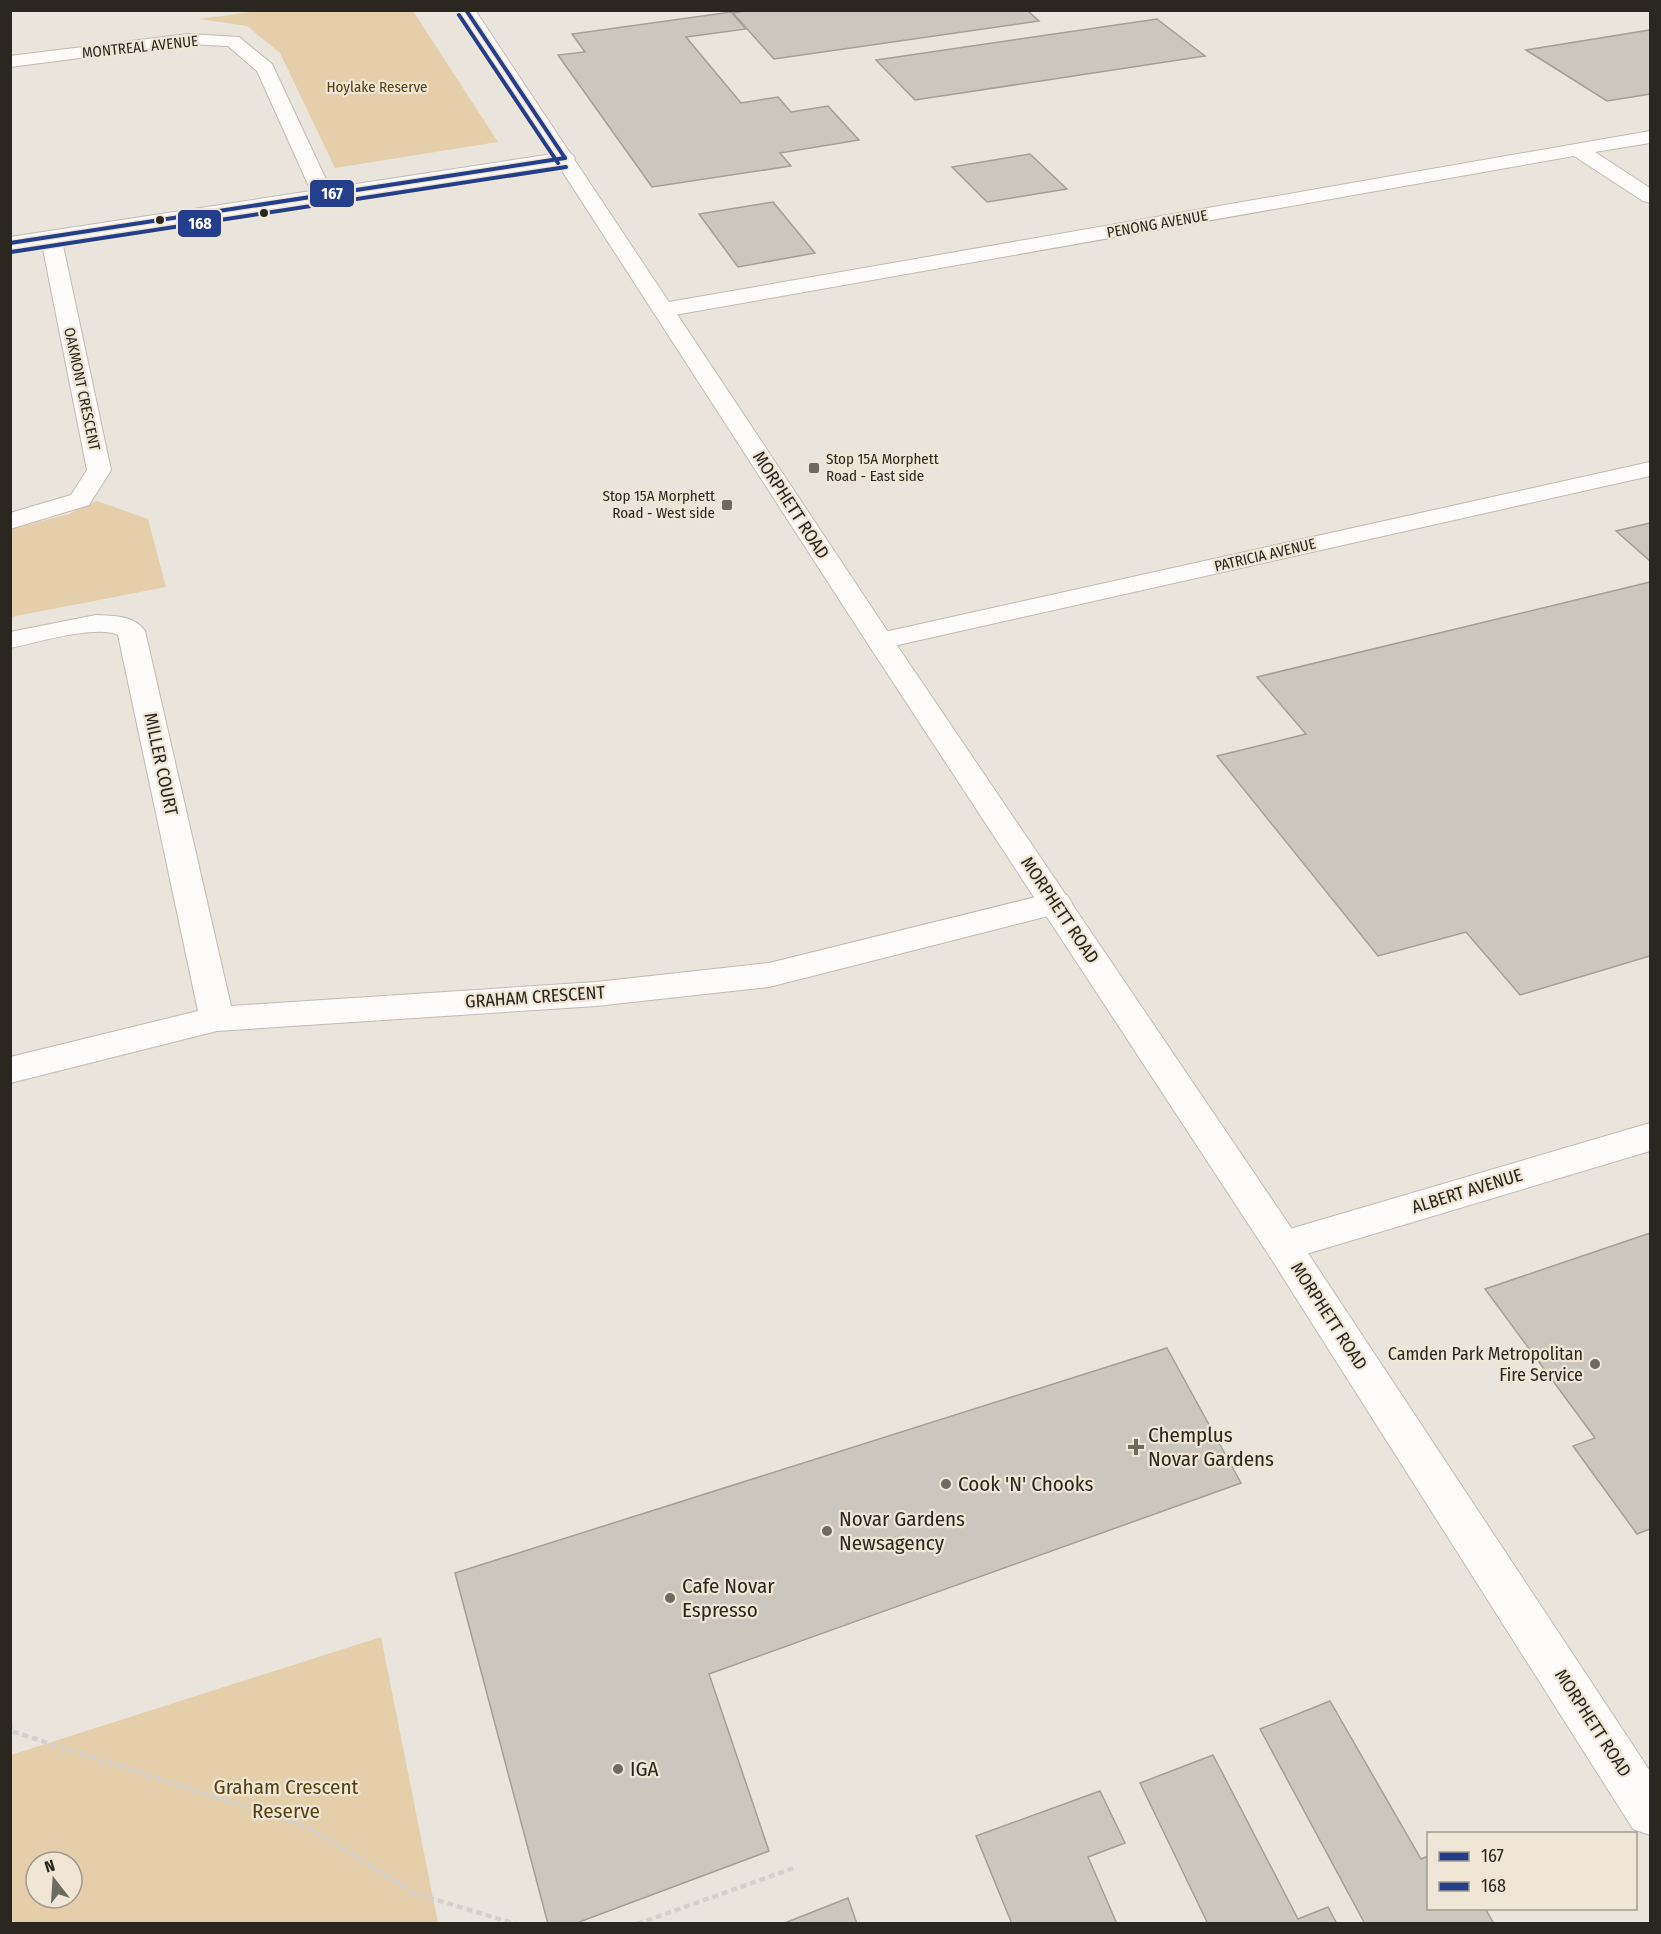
<svg xmlns="http://www.w3.org/2000/svg" width="1661" height="1934" font-family="'Fira Sans Condensed',sans-serif">
<rect width="100%" height="100%" fill="#eae5dc"/>
<g fill="#e4cfaa" fill-rule="evenodd">
<path d="M266 10 413 11 498 142 335 168 280 53 247 26 199 19Z"/>
<path d="M97 501 148 519 166 587 11 617V529L69 514Z"/>
<path d="M381 1637 438 1923H11V1755ZM36 1862H72V1898H36Z"/>
</g>
<g fill="#cbc7bf" stroke="#a39f98" stroke-width="1.5">
<path d="M751 10H1027L1039 21 774 59 733 13Z"/>
<path d="M731 12 746 29 686 37 741 103 778 97 791 112 828 106 859 140 780 153 791 166 652 187 558 55 585 52 572 34Z"/>
<path d="M1157 19 1205 56 915 100 876 60Z"/>
<path d="M1650 30V94L1607 101 1526 50Z"/>
<path d="M1030 154 1067 189 987 202 952 167Z"/>
<path d="M773 202 815 253 738 267 699 214Z"/>
<path d="M1650 523V561L1616 531Z"/>
<path d="M1650 582V956L1520 995 1466 932 1378 956 1217 756 1306 734 1257 677Z"/>
<path d="M1650 1233V1529L1637 1534 1573 1446 1595 1438 1485 1289Z"/>
<path d="M1167 1348 1241 1483 709 1674 769 1851 574 1924H548L455 1573Z"/>
<path d="M1330 1701 1421 1859 1428 1856V1908H1485L1494 1924H1365L1260 1729Z"/>
<path d="M1213 1755 1298 1919 1328 1907 1337 1924H1208L1140 1783Z"/>
<path d="M1100 1791 1125 1843 1088 1857 1117 1924H1012L976 1836Z"/>
<path d="M848 1898 857 1924H782Z"/>
</g>
<g fill="none" stroke-linecap="round" stroke-linejoin="round">
<defs>
<g id="minor">
<path d="M188 34 239 37 272 64 330 188 565 152 572 154 575 158 572 162 565 164 62 241 111 470 89 505 10 529V513L71 495 87 470 42 244 10 249V237L311 191 257 71 228 46 188 44 10 67V56Z"/>
<path d="M1650 131V143L1595 152 1650 188V203L1643 201 1574 156 663 317 655 315 652 310 655 305 663 303Z"/>
<path d="M1650 462V476L880 649 870 647 866 641 870 635 880 633Z"/>
<path d="M96 615C114 616 134 615 145 631L231 1006 596 982 769 963 1056 892 1067 895 1072 903 1067 911 1056 914 769 987 596 1006 217 1031 10 1083V1057L198 1011 118 635C97 624 35 643 10 648V632Z"/>
<path d="M1650 1123V1151L1283 1261 1270 1257 1264 1246 1270 1235 1283 1231Z"/>
</g>
<path id="tertiary" d="M458 10H475L894 641 1296 1235 1650 1771V1835L1633 1829 1270 1257 866 641Z"/>
</defs>
<use href="#minor" stroke="#bfbbb4" stroke-width="2"/>
<use href="#tertiary" stroke="#bfbbb4" stroke-width="2"/>
<g stroke="#d3d1ce" stroke-width="4.5" stroke-dasharray="6 4" stroke-linecap="butt">
<path d="M10 1723 11 1731 308 1827 414 1893 516 1924"/>
<path d="M637 1924 794 1868"/>
</g>
<use href="#minor" fill="#fcfbfa" fill-rule="evenodd"/>
<use href="#tertiary" fill="#fcfbfa" fill-rule="evenodd"/>
<defs>
<g id="bus-1">
<path d="M466 10 565 158"/>
<path d="M10 243 565 158"/>
</g>
<g id="bus-2">
<path d="M459 15 558 163"/>
<path d="M11 252 566 167"/>
</g>
</defs>
<use href="#bus-1" stroke="#f0e6d6" stroke-width="7"/>
<use href="#bus-2" stroke="#f0e6d6" stroke-width="7"/>
<use href="#bus-1" stroke="#243e8c" stroke-width="4"/>
<use href="#bus-2" stroke="#243e8c" stroke-width="4"/>
</g>
<g fill="#2a2721" stroke="#f0e6d6" stroke-width="2">
<circle cx="264" cy="213" r="5"/>
<circle cx="160" cy="220" r="5"/>
</g>
<g fill="#6d6a62" stroke="#f0e6d6" stroke-width="2">
<rect x="808" y="462" width="12" height="12" rx="3"/>
<rect x="721" y="499" width="12" height="12" rx="3"/>
<circle cx="1595" cy="1364" r="6"/>
<path d="M1133 1438h6v6h6v6h-6v6h-6v-6h-6v-6h6z"/>
<circle cx="946" cy="1484" r="6"/>
<circle cx="827" cy="1531" r="6"/>
<circle cx="670" cy="1598" r="6"/>
<circle cx="618" cy="1769" r="6"/>
</g>
<g text-anchor="middle" stroke-width="4.5" stroke-linejoin="round" paint-order="stroke">
<g font-size="15" fill="#2a2721" stroke="#f0e6d6">
<text transform="translate(140 47) rotate(-6)" y="5">MONTREAL AVENUE</text>
<text transform="translate(1157 224) rotate(-10)" y="5">PENONG AVENUE</text>
<text transform="translate(82 389) rotate(78)" y="5">OAKMONT CRESCENT</text>
<text transform="translate(1265 555) rotate(-13)" y="5">PATRICIA AVENUE</text>
</g>
<g font-size="15" fill="#57400f" stroke="#f0e6d6">
<text x="377" y="92">Hoylake Reserve</text>
</g>
<g font-size="15" fill="#2a2721" stroke="#f0e6d6" text-anchor="start">
<text x="826" y="464">Stop 15A Morphett<tspan x="826" dy="17">Road - East side</tspan></text>
<text x="715" y="501" text-anchor="end">Stop 15A Morphett<tspan x="715" dy="17">Road - West side</tspan></text>
</g>
<g font-size="18" fill="#2a2721" stroke="#f0e6d6">
<text transform="translate(791 505) rotate(57)" y="6">MORPHETT ROAD</text>
<text transform="translate(161 764) rotate(78)" y="6">MILLER COURT</text>
<text transform="translate(1060 910) rotate(56)" y="6">MORPHETT ROAD</text>
<text transform="translate(535 997) rotate(-4)" y="6">GRAHAM CRESCENT</text>
<text transform="translate(1467 1191) rotate(-17)" y="6">ALBERT AVENUE</text>
<text transform="translate(1329 1316) rotate(57)" y="6">MORPHETT ROAD</text>
<text transform="translate(1593 1723) rotate(57)" y="6">MORPHETT ROAD</text>
</g>
<g font-size="18" fill="#2a2721" stroke="#f0e6d6" text-anchor="end">
<text x="1583" y="1360">Camden Park Metropolitan<tspan x="1583" dy="21">Fire Service</tspan></text>
</g>
<g font-size="21" fill="#2a2721" stroke="#f0e6d6" text-anchor="start">
<text x="1148" y="1442">Chemplus<tspan x="1148" dy="24">Novar Gardens</tspan></text>
<text x="958" y="1491">Cook 'N' Chooks</text>
<text x="839" y="1526">Novar Gardens<tspan x="839" dy="24">Newsagency</tspan></text>
<text x="682" y="1593">Cafe Novar<tspan x="682" dy="24">Espresso</tspan></text>
<text x="630" y="1776">IGA</text>
</g>
<g font-size="21" fill="#57400f" stroke="#f0e6d6">
<text x="286" y="1794">Graham Crescent<tspan x="286" dy="24">Reserve</tspan></text>
</g>
</g>
<g stroke="#f0e6d6" stroke-width="2">
<rect x="309" y="179" width="46" height="29" rx="6" fill="#243e8c"/>
<rect x="177" y="209" width="45" height="29" rx="6" fill="#243e8c"/>
</g>
<g font-size="16" text-anchor="middle" font-weight="bold" fill="#fff">
<text x="332" y="199">167</text>
<text x="200" y="229">168</text>
</g>
<rect width="1661" height="1934" fill="none" stroke="#2a2721" stroke-width="24"/>
<rect x="1427" y="1832" width="210" height="78" fill="#f0e6d6" stroke="#a19a8e" stroke-width="1.5"/>
<rect x="1439" y="1852" width="30" height="9" fill="#243e8c" stroke="#a19a8e" stroke-width="1.5"/>
<text x="1481" y="1862" font-size="18" fill="#2a2721">167</text>
<rect x="1439" y="1882" width="30" height="9" fill="#243e8c" stroke="#a19a8e" stroke-width="1.5"/>
<text x="1481" y="1892" font-size="18" fill="#2a2721">168</text>
<g transform="translate(54 1880) rotate(343)"><circle r="28" fill="#f0e6d6" stroke="#a19a8e" stroke-width="1.5"/>
<path d="M0-4.5L10 22L0 15L-10 22Z" fill="#6d6a62"/>
<text y="-9" font-size="16" font-weight="bold" text-anchor="middle" fill="#2a2721">N</text>
</g>
</svg>
